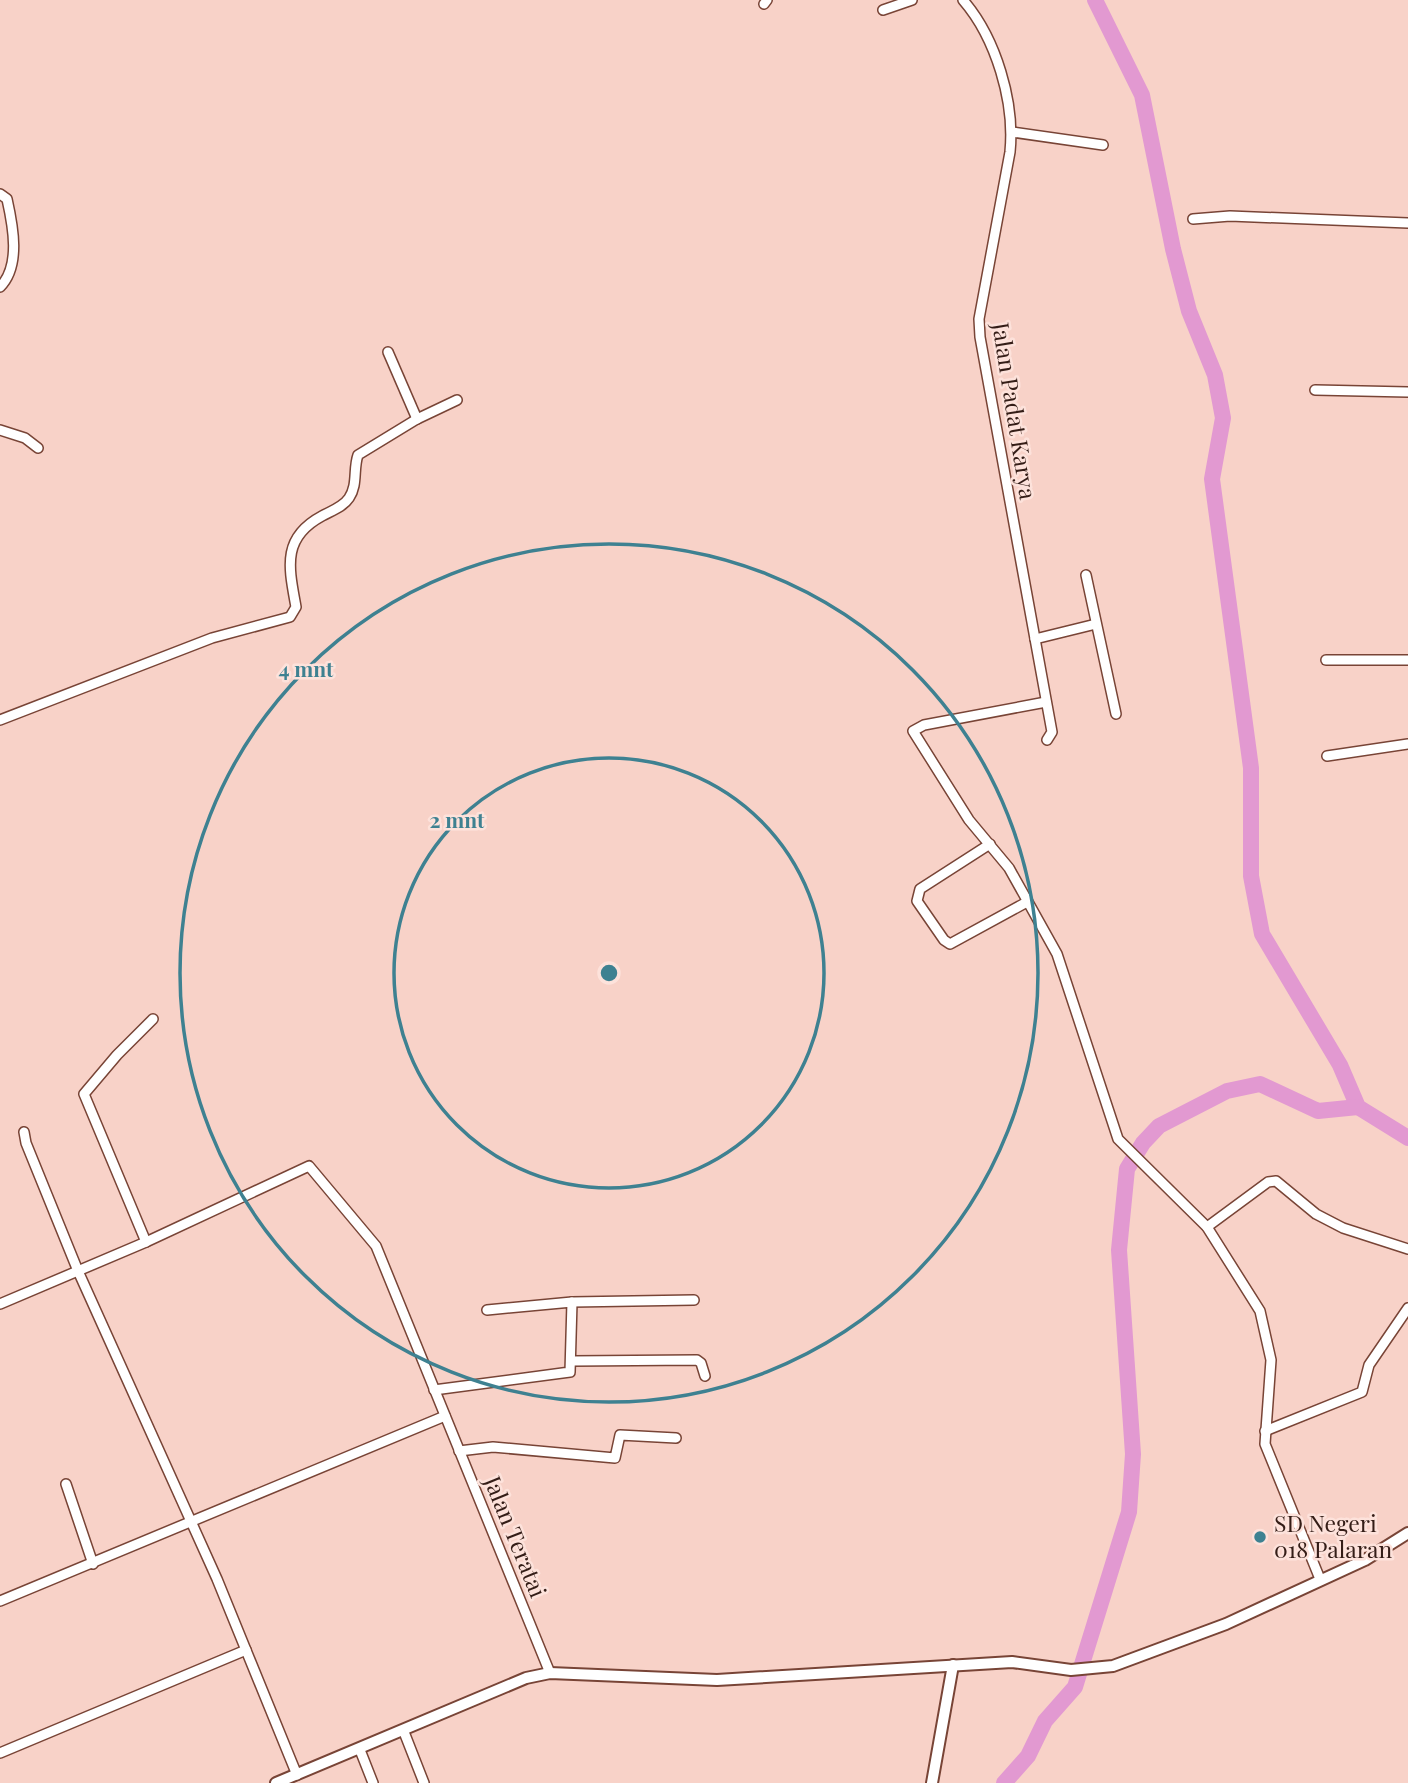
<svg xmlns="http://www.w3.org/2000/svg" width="1408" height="1783" font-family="'Playfair Display',serif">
<rect width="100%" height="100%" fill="#f8d2c8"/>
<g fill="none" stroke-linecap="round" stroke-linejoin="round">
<g stroke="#e299d1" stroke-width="16">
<path d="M1095 0 1142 95 1173 249 1189 311 1215 375 1223 418 1212 479 1251 768V876L1262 934 1340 1065 1358 1107 1408 1138"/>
<path d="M1004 1783 1028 1756 1045 1721 1075 1687 1129 1512 1133 1454 1119 1250 1127 1169 1143 1143 1159 1126 1227 1091 1260 1084 1318 1111 1358 1107"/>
</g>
<defs>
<g id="minor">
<path d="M963 0C996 38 1015 102 1010 152L979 319 980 337 1052 732 1047 740"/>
<path d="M764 4 767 0"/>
<path d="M883 10 912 0"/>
<path d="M1012 132 1103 145"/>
<path d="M0 194 7 199C13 226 21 266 0 287"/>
<path d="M1193 219 1230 216 1408 223"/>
<path d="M388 352 417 419"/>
<path d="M1315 390 1408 392"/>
<path d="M0 430 25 438 38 448"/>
<path d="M1086 575 1116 714"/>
<path d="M1035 639 1096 624"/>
<path d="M1326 660H1408"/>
<path d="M1046 702 924 725 913 731 969 820 1009 868 1057 954 1118 1139 1207 1227 1260 1311 1271 1360 1265 1444 1320 1579"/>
<path d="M0 720 212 638 290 617 296 607C289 568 281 538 322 516 331 511 343 507 349 498 358 485 353 469 358 455L417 419 457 400"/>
<path d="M1327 756 1408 744"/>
<path d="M990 844 920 889 917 901 944 940 950 944 1027 902"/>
<path d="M24 1132 26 1143 78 1271 217 1579 297 1775"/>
<path d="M1207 1227 1268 1182 1276 1181 1316 1214 1343 1228 1408 1249"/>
<path d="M146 1242 84 1094 117 1055 153 1019"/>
<path d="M572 1302 694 1300"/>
<path d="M0 1304 146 1242 309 1166 376 1246 550 1673"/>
<path d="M572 1361 697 1360 701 1363 705 1376"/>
<path d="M434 1390 570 1372 572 1302 487 1310"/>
<path d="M1265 1431 1362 1392 1369 1365 1408 1308"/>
<path d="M459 1451 493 1447 615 1458 620 1435 676 1438"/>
<path d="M66 1484 93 1564"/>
<path d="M0 1601 445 1416"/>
<path d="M404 1732 424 1783"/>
<path d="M360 1750 373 1783"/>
<path d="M0 1753 246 1650"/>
</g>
<g id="tertiary">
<path d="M276 1783 526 1678 550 1673 717 1680 1012 1662 1071 1670 1113 1666 1226 1624 1365 1560 1408 1533"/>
<path d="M932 1783 953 1665"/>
</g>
</defs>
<use href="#minor" stroke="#784436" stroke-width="12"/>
<use href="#tertiary" stroke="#784436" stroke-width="14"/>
<use href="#minor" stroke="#fff" stroke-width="9"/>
<use href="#tertiary" stroke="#fff" stroke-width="10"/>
</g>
<g fill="none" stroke="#3e8191" stroke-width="3.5">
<circle cx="609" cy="973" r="215"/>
<circle cx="609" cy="973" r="429"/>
</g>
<circle fill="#3e8191" stroke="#fde2db" stroke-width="2.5" cx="1260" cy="1537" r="7"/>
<g text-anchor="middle" stroke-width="5" stroke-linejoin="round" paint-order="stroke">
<g font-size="23" fill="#341d17" stroke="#fde2db">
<text transform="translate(1014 411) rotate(81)" y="8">Jalan Padat Karya</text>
<text transform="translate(515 1537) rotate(68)" y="8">Jalan Teratai</text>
</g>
<g font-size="23" fill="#341d17" stroke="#fde2db" text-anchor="start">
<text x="1274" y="1532">SD Negeri<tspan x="1274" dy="26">018 Palaran</tspan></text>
</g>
</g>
<circle cx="609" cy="973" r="10" fill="#3e8191" stroke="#fde2db" stroke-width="3.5"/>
<g font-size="21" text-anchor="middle" font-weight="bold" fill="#3e8191" stroke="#fde2db" stroke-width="5" stroke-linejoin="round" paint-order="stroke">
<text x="306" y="677">4 mnt</text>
<text x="457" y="828">2 mnt</text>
</g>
</svg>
